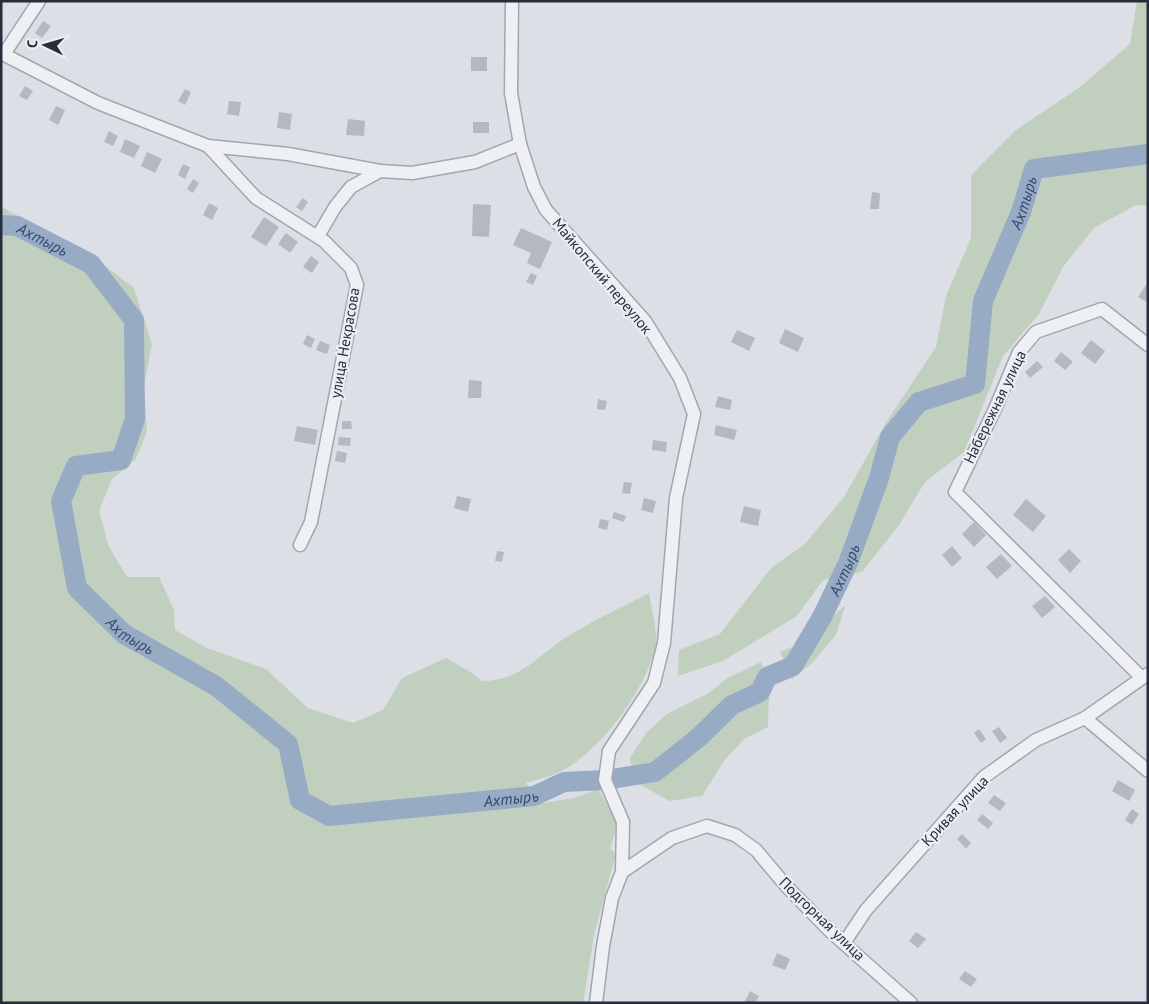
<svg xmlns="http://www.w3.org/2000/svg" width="1149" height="1004" font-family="'PT Sans',sans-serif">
<rect width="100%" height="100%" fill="#dcdfe6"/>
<g fill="#c1cfbe">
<path d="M1137 1H1148V206L1136 205 1094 228 1063 267 1039 314 1003 356 964 452 925 482 899 525 862 572 823 580 797 616 723 661 678 676 679 650 720 634 771 568 805 544 844 497 887 421 936 347 946 296 971 238V175L1016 130 1080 87 1130 44Z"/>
<path d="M1 207 48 231 96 259 134 288 152 344 144 386 147 432 135 460 112 479 99 511 109 547 127 577H159L174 610 175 630 207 648 266 669 308 708 353 723 383 710 402 678 446 658 472 673 482 681C521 681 538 655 568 636 594 620 622 607 649 593 651 605 658 635 656 646 646 688 603 748 565 769 554 776 538 779 526 783L543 803 574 798 598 789 618 824 610 848 616 854 594 935 583 1003H1Z"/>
<path d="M845 606 836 635 812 663 792 679 780 652 794 646Z"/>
<path d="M761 662 773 689 769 696 768 727 744 739 724 761 702 796 670 801 635 782 630 758 646 733 667 714 707 694 728 678Z"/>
</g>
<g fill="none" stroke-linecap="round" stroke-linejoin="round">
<path stroke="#98abc5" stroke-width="20" id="s1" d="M1 225 17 226 91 264 134 320 135 419 121 460 76 466 61 501 77 588 124 634 216 686 288 744 300 800 329 816 534 796 564 782 605 780 655 772 698 738 732 705 760 692 767 677 793 666 822 617 848 563 879 478 890 437 919 402 975 384 983 301 1021 212 1034 169 1148 154"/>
</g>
<g fill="#b4b8c2">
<path d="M43 21 51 26 42 38 35 33Z"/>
<rect x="471" y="57" width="16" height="14"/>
<path d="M25 86 33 91 27 100 19 96Z"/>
<path d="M185 89 191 92 185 105 178 101Z"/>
<path d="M229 101 241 102 239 116 227 114Z"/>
<path d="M56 106 65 110 58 125 49 120Z"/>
<path d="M279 112 292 114 290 130 277 128Z"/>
<path d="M348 119 365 121 364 136 346 135Z"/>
<rect x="473" y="122" width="16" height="11"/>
<path d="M109 131 118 136 113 146 104 142Z"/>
<path d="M125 139 140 146 134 158 120 152Z"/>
<path d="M147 152 162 159 155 173 141 166Z"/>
<path d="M183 164 190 167 185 179 178 175Z"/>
<path d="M193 179 199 183 193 193 187 189Z"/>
<path d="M872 192 880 193 879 209H870Z"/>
<path d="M303 198 308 202 302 211 296 207Z"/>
<path d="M209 203 218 208 212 220 203 215Z"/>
<path d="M473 204 491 205 489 237 472 236Z"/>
<path d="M264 217 279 227 266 246 251 237Z"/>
<path d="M521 228 552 242 540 269 527 263 531 253 513 245Z"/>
<path d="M286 233 298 242 290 253 278 244Z"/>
<path d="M311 256 319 262 312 273 303 267Z"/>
<path d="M531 273 537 276 533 285 526 282Z"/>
<path d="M1148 282V303L1138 297Z"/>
<path d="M785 329 804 338 798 352 779 343Z"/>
<path d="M737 330 755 338 749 351 731 342Z"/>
<path d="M307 335 315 339 311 348 303 344Z"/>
<path d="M1091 340 1105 351 1095 364 1081 353Z"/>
<path d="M320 341 330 345 327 354 316 350Z"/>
<path d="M1061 352 1073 362 1065 370 1054 361Z"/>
<path d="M1037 361 1043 367 1030 378 1025 372Z"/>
<path d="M469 380 482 381 481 398H468Z"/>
<path d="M718 396 732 400 730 410 715 407Z"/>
<path d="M598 399 607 401 605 410 597 409Z"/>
<path d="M342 421H351L352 429H342Z"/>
<path d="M716 425 737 430 734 440 714 435Z"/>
<path d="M297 426 318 430 315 445 294 441Z"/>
<path d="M339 437 351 438 350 446 338 445Z"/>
<path d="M653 440 667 442 666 452 652 450Z"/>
<path d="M337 451 347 453 345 463 335 461Z"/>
<path d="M624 482 632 483 630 494 622 493Z"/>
<path d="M457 496 471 499 468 512 454 508Z"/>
<path d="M644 498 656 501 653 513 641 510Z"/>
<path d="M1026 499 1046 516 1033 532 1013 515Z"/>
<path d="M744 506 761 510 758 526 740 522Z"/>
<path d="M614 512 626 516 624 522 612 518Z"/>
<path d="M600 519 609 521 607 530 598 528Z"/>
<path d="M974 522 986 535 974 547 962 534Z"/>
<path d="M952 546 962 558 952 567 942 555Z"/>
<path d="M1069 549 1081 561 1070 573 1058 560Z"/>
<path d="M497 551 504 552 502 562 495 561Z"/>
<path d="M1001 554 1012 566 997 579 986 567Z"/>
<path d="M1045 596 1055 607 1042 618 1032 606Z"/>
<path d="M999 727 1007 738 1000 743 992 731Z"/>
<path d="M979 729 986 739 981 743 974 733Z"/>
<path d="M1118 780 1135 790 1129 801 1112 791Z"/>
<path d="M994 795 1006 803 1000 811 988 803Z"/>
<path d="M1132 809 1139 814 1132 825 1125 820Z"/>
<path d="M982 814 993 823 988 829 977 820Z"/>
<path d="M962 834 971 843 966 849 957 839Z"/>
<path d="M916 932 926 939 918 948 909 941Z"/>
<path d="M777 953 790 959 785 970 772 965Z"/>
<path d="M965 971 977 979 971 987 959 979Z"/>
<path d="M750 991 759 996 755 1003H744Z"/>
</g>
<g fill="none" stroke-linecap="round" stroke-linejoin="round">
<defs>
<g id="minor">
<path d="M512 1 511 93 520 144 534 187 546 210 645 321 680 378 694 414 676 498 664 643 654 683 609 751 605 780 623 822 622 872"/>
<path d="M1 53 98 103 208 146 288 154 380 171 412 173 475 162 520 144"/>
<path d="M4 54 39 1"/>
<path d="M208 146 256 198 324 241 351 268 357 285 311 522 300 545"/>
<path d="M318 236 335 207 351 187 380 171"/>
<path d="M1141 677 955 492 995 409 1019 352 1036 332 1102 309 1148 345"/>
<path d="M1085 718 1148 771"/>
<path d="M844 943 866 910 984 777 1036 740 1085 718 1148 674"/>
<path d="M596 1003 603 946 612 898 622 872 672 838 707 826 735 835 756 850 787 887 831 932 911 1003"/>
</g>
</defs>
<use href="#minor" stroke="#a2a6af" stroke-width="15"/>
<use href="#minor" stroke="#eff0f4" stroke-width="12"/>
</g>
<g text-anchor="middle" stroke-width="4.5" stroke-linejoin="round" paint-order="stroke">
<g font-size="15" fill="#272d3b" stroke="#ebeef4">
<text transform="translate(602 276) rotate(50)" y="5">Майкопский переулок</text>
<text transform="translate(345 343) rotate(-80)" y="5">улица Некрасова</text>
<text transform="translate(995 407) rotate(-64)" y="5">Набережная улица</text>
<text transform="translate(955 811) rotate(-47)" y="5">Кривая улица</text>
<text transform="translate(822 919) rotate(44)" y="5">Подгорная улица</text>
</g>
<g font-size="16" font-style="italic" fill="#32496e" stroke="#ebeef4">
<text dy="6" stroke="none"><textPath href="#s1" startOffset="1891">Ахтырь</textPath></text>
<text dy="6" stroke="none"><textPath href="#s1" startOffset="45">Ахтырь</textPath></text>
<text dy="6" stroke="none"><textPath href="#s1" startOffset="1456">Ахтырь</textPath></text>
<text dy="6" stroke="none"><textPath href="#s1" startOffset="556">Ахтырь</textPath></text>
<text dy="6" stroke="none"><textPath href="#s1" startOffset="1021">Ахтырь</textPath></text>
</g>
</g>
<rect width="1149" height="1004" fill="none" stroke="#272d3b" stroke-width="5"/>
<g transform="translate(45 45) rotate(275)" stroke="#ebeef4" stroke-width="4" paint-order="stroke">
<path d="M0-4L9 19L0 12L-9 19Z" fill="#272d3b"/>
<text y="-8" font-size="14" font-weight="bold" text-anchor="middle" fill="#272d3b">С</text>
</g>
</svg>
